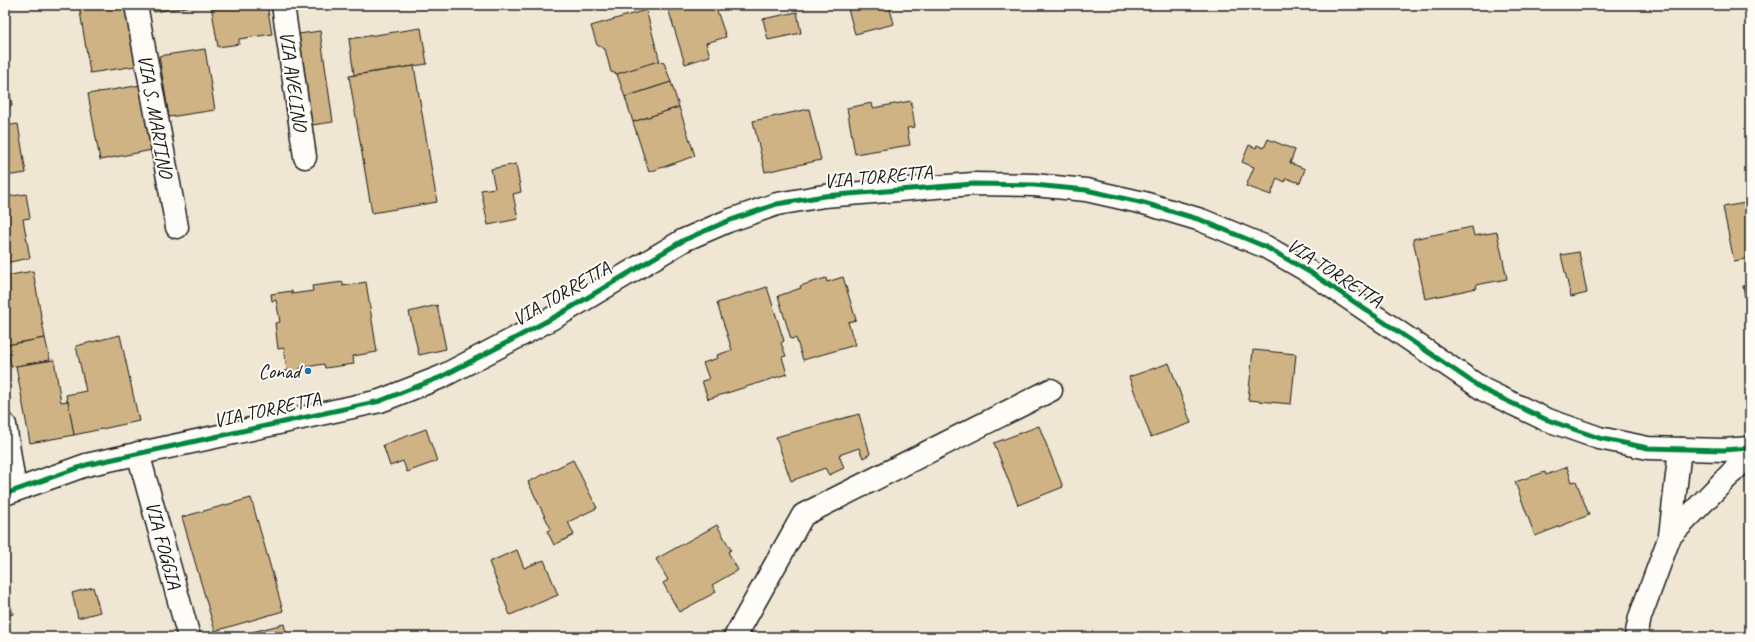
<svg xmlns="http://www.w3.org/2000/svg" width="1755" height="642" font-family="Caveat,sans-serif">
<rect width="100%" height="100%" fill="#efe6d4"/>
<filter id="ink" filterUnits="userSpaceOnUse"><feTurbulence type="fractalNoise" baseFrequency=".025" numOctaves="2"/><feDisplacementMap in="SourceGraphic" scale="8" xChannelSelector="R" yChannelSelector="G"/><feConvolveMatrix kernelMatrix="1 2 1 2 8 2 1 2 1" color-interpolation-filters="sRGB"/></filter>
<g filter="url(#ink)">
<g fill="#cfb384" stroke="#1c1c1c">
<path d="M79 5H132L142 65 90 73Z"/>
<path d="M153 5H193V6L154 12Z"/>
<path d="M211 5H267L272 34 239 39V44L218 47Z"/>
<path d="M667 5H715L726 37 706 43 710 56 685 64Z"/>
<path d="M847 5H889L894 24 855 34Z"/>
<path d="M646 10 660 62 617 74 611 72 605 49 597 45 591 26Z"/>
<path d="M797 12 801 33 768 40 763 19Z"/>
<path d="M421 28 427 64 354 75 349 39Z"/>
<path d="M320 31 333 122 312 125 299 34Z"/>
<path d="M205 49 215 110 169 117 159 56Z"/>
<path d="M658 61 664 63 671 82 625 97 617 74Z"/>
<path d="M5 63 12 106 5 108Z"/>
<path d="M414 66 437 202 372 213 349 76Z"/>
<path d="M671 82 679 107 633 122 625 97Z"/>
<path d="M141 85 152 150 100 160 88 94Z"/>
<path d="M911 101 915 127 907 128 910 145 855 154 847 108 872 103 873 108Z"/>
<path d="M679 107 695 156 649 172 633 122Z"/>
<path d="M809 109 821 160 765 172 753 121Z"/>
<path d="M18 124 26 173 5 176V126Z"/>
<path d="M1268 139 1295 150 1290 163 1305 169 1300 183 1286 178 1285 182 1277 178 1271 195 1246 186 1254 167 1242 162 1249 145 1256 148 1257 145 1264 148Z"/>
<path d="M516 164 521 192 513 194 518 219 488 225 481 190 495 188 491 169Z"/>
<path d="M26 194 30 218 23 219 30 258 5 263V197Z"/>
<path d="M1750 202V258L1734 261 1723 207Z"/>
<path d="M1472 227 1474 236 1497 232 1507 279 1476 285 1477 288 1425 299 1413 239Z"/>
<path d="M1579 252 1587 293 1571 297 1561 255Z"/>
<path d="M33 271 45 338 7 345 5 334V276Z"/>
<path d="M843 277 856 320 848 322 855 345 803 360 796 338 791 339 778 296 801 288 800 286 826 278 827 282Z"/>
<path d="M343 282V286L366 282 377 352 353 356 354 364 325 368 324 364 300 368V372L285 374 284 371H287L284 348 278 349 275 323 280 322 276 300 272 301 271 294 292 291V294L313 291 312 286Z"/>
<path d="M1750 284V322L1743 286Z"/>
<path d="M767 287 784 341 781 343 786 356 782 357 787 374 708 399 702 381 709 379 703 363 718 358 717 355 732 350 717 303Z"/>
<path d="M437 305 446 349 419 355 409 312Z"/>
<path d="M120 335 139 421 74 435 66 395 86 391 76 346Z"/>
<path d="M45 338 50 360 11 367 7 345Z"/>
<path d="M1253 350 1296 354 1291 404 1248 400Z"/>
<path d="M54 360 61 402 68 401 74 435 30 443 16 366Z"/>
<path d="M1169 363 1191 423 1151 437 1129 377Z"/>
<path d="M859 414 870 454 863 458 859 448 839 455 844 468 829 475 825 468 791 481 776 437Z"/>
<path d="M1039 426 1063 487 1018 505 994 443Z"/>
<path d="M426 429 437 461 407 472 403 461 390 466 383 445Z"/>
<path d="M573 460 597 508 568 522 574 535 554 545 547 531 551 529 528 482Z"/>
<path d="M1567 467 1572 482 1576 481 1589 515 1535 536 1515 482 1545 472 1546 475Z"/>
<path d="M251 498 283 611 215 631 182 517Z"/>
<path d="M717 525 731 550 728 552 738 570 712 585 716 592 679 612 663 583 668 580 656 559Z"/>
<path d="M517 550 524 568 544 560 558 595 510 615 489 562Z"/>
<path d="M93 587 100 612 78 618 72 593Z"/>
<path d="M5 589 13 614 5 617Z"/>
<path d="M284 624 287 637H232Z"/>
</g>
<g fill="none" stroke-linecap="round" stroke-linejoin="round">
<defs>
<g id="minor">
<path d="M136 5 177 227"/>
<path d="M283 5 305 157"/>
<path d="M5 425 15 490"/>
<path d="M138 453 189 637"/>
<path d="M5 494 86 465 380 401 441 377 508 342 560 314 684 240 728 221 777 204 824 196 973 184 1034 185 1086 190 1144 203 1201 220 1266 247 1313 274 1484 390 1545 419 1599 438 1648 448 1723 450 1750 448"/>
<path d="M1670 536 1750 454"/>
<path d="M735 637 803 515 1051 390"/>
<path d="M1636 637 1640 617 1670 536 1680 449"/>
</g>
</defs>
<use href="#minor" stroke="#1c1c1c" stroke-width="25"/>
<use href="#minor" stroke="#fdfcf7" stroke-width="22"/>
<defs>
<path id="cycleway" d="M5 494 86 465 380 401 441 377 508 342 560 314 684 240 728 221 777 204 824 196 973 184 1034 185 1086 190 1144 203 1201 220 1266 247 1313 274 1484 390 1545 419 1599 438 1648 448 1723 450 1750 448"/>
</defs>
<use href="#cycleway" stroke="#fdfcf7" stroke-width="8"/>
<use href="#cycleway" stroke="#00873e" stroke-width="5"/>
</g>
</g>
<circle fill="#1f6fb2" stroke="#fdfcf7" stroke-width="1.5" cx="308" cy="371" r="4"/>
<g text-anchor="middle" stroke-width="4" stroke-linejoin="round" paint-order="stroke">
<g font-size="20" fill="#1c1c1c" stroke="#fdfcf7">
<text transform="translate(294 81) rotate(82)" y="7">VIA AVELINO</text>
<text transform="translate(156 116) rotate(80)" y="7">VIA S. MARTINO</text>
<text transform="translate(878 176) rotate(-5)" y="7">VIA TORRETTA</text>
<text transform="translate(1335 272) rotate(33)" y="7">VIA TORRETTA</text>
<text transform="translate(561 293) rotate(-30)" y="7">VIA TORRETTA</text>
<text transform="translate(267 409) rotate(-12)" y="7">VIA TORRETTA</text>
<text transform="translate(164 545) rotate(75)" y="7">VIA FOGGIA</text>
</g>
<g font-size="20" fill="#1c1c1c" stroke="#fdfcf7" text-anchor="end">
<text x="300" y="378">Conad</text>
</g>
</g>
<rect width="1755" height="642" fill="none" stroke="#fdfcf7" stroke-width="20"/>
<rect x="10" y="10" width="1735" height="622" fill="none" stroke="#1c1c1c" stroke-width="1.5" filter="url(#ink)"/>
</svg>
